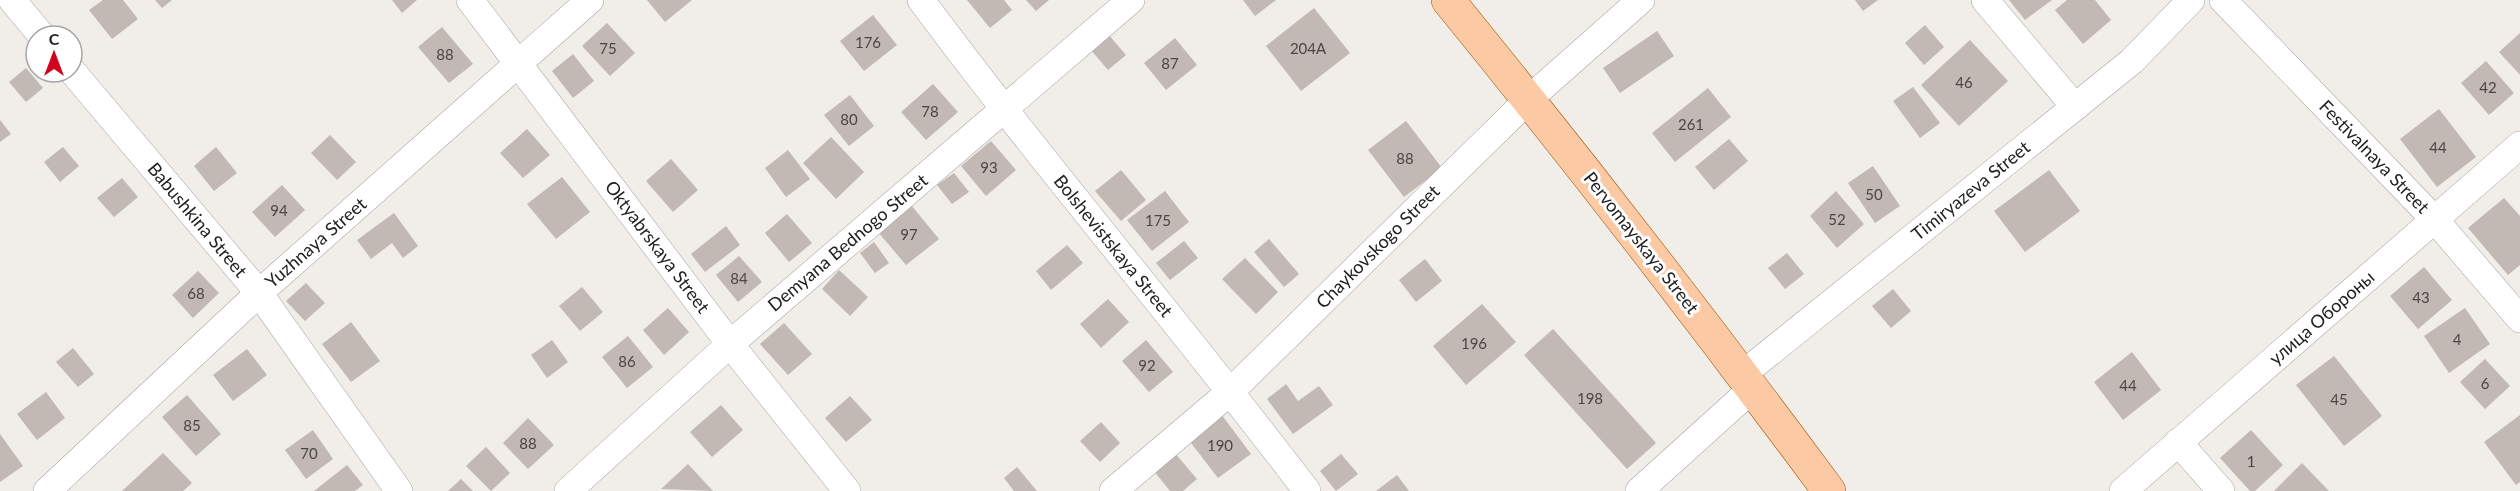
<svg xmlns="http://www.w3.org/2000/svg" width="2520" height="491" font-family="Lato,sans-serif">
<rect width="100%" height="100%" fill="#f1ede8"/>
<g fill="#c2b8b4">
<path d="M103 0H123L138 19 112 39 89 10Z"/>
<path d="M155 0H172L162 8Z"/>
<path d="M392 0H417L402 13Z"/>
<path d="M647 0H692L665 22Z"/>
<path d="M967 0H1004L1012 10 990 28Z"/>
<path d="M1026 0H1049L1036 11Z"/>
<path d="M1243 0H1276L1255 16Z"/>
<path d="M1855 0H1878L1863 11Z"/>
<path d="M2009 0H2052L2025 20Z"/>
<path d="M2067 0H2095L2111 20 2083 44 2055 10Z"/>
<path d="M1314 8 1350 53 1301 91 1266 46Z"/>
<path d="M873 15 897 45 864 71 840 41Z"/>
<path d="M607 23 635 53 610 76 582 46Z"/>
<path d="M1925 25 1944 47 1924 65 1905 43Z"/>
<path d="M442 27 473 64 449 83 418 47Z"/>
<path d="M1657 31 1674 56 1620 93 1603 68Z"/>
<path d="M2520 33V75L2499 52Z"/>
<path d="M1108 34 1126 55 1108 70 1090 49Z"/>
<path d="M1175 38 1197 65 1166 90 1144 63Z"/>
<path d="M1970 40 2008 81 1959 126 1921 85Z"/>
<path d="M573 54 594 81 573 98 552 71Z"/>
<path d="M2486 61 2514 93 2489 115 2461 83Z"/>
<path d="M26 68 43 88 26 102 9 82Z"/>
<path d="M933 84 958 112 926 140 901 112Z"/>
<path d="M1913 87 1940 123 1920 138 1893 101Z"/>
<path d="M1708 88 1731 117 1675 162 1652 133Z"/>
<path d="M850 95 874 126 849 146 824 115Z"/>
<path d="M2439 109 2476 157 2437 187 2400 139Z"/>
<path d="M0 120 11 134 0 142Z"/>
<path d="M1406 121 1442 168 1404 197 1368 150Z"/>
<path d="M527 129 550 155 523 178 500 153Z"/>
<path d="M330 135 356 162 337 180 311 153Z"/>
<path d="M831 137 864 172 836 199 803 163Z"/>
<path d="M1729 139 1748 161 1714 190 1695 167Z"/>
<path d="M991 141 1016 170 986 196 961 166Z"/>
<path d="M63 147 79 166 60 182 44 162Z"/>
<path d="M216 147 237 173 214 191 194 166Z"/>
<path d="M788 150 810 179 786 197 765 168Z"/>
<path d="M671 159 698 190 673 212 646 181Z"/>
<path d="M1873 166 1900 206 1875 223 1848 183Z"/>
<path d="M1121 170 1146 200 1121 221 1095 191Z"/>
<path d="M2049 170 2080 211 2025 252 1994 211Z"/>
<path d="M954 173 969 192 952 204 937 185Z"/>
<path d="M562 177 590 212 556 239 527 204Z"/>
<path d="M122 178 138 197 114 217 97 198Z"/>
<path d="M282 185 305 210 275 237 252 212Z"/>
<path d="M1165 191 1189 222 1152 251 1127 220Z"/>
<path d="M1836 191 1864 224 1837 248 1810 216Z"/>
<path d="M2504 198 2520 216V265L2508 275 2468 228Z"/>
<path d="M911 205 939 239 906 265 878 232Z"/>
<path d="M394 213 418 246 403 258 392 243 371 259 357 240Z"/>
<path d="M787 214 812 243 789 262 765 233Z"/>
<path d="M726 226 740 245 705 272 691 254Z"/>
<path d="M1269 239 1299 274 1284 287 1254 252Z"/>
<path d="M1184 241 1198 258 1170 280 1156 263Z"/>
<path d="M874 242 889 263 875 273 860 253Z"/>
<path d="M1067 245 1083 263 1051 290 1036 271Z"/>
<path d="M1787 253 1804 274 1785 289 1768 268Z"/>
<path d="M739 256 762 282 738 302 716 275Z"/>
<path d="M1245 258 1278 292 1256 314 1222 279Z"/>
<path d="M1425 259 1442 281 1416 302 1399 280Z"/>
<path d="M2424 267 2452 300 2418 329 2390 296Z"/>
<path d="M839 270 868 297 850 316 822 289Z"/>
<path d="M198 271 219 293 193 318 172 295Z"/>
<path d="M306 283 325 303 305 321 286 301Z"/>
<path d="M582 287 603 312 580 331 559 306Z"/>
<path d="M1893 289 1911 311 1891 328 1872 306Z"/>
<path d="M1108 299 1129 322 1101 348 1080 324Z"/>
<path d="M1482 304 1516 342 1466 385 1433 346Z"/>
<path d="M668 308 689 332 664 355 643 330Z"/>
<path d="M2465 308 2490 344 2449 373 2424 336Z"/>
<path d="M351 322 380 361 351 382 322 344Z"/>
<path d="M784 323 812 354 788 375 760 344Z"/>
<path d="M1553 329 1656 443 1627 469 1524 355Z"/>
<path d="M628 336 653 367 627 388 602 357Z"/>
<path d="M552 340 568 362 547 378 531 355Z"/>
<path d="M1146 340 1173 372 1149 392 1122 361Z"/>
<path d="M73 348 94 374 78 387 56 362Z"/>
<path d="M247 349 267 375 233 401 213 375Z"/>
<path d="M2132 352 2161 390 2123 420 2094 382Z"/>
<path d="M2334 356 2382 416 2344 446 2296 385Z"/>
<path d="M2485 359 2510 386 2485 409 2460 382Z"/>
<path d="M1286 384 1298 401 1319 386 1333 405 1293 434 1267 399Z"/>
<path d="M46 392 65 418 37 440 17 414Z"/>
<path d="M187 395 221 434 196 456 162 417Z"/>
<path d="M850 396 872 420 846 442 825 418Z"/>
<path d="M721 405 743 430 712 457 690 432Z"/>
<path d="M1221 414 1251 454 1218 478 1188 439Z"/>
<path d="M2520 415V482L2516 485 2484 442Z"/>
<path d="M528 418 554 445 528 469 503 443Z"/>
<path d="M1101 422 1120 443 1100 462 1080 441Z"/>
<path d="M313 430 333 459 306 479 285 450Z"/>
<path d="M2251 430 2283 465 2255 491H2250L2220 458Z"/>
<path d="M0 434 23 466 0 482Z"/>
<path d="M486 447 510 473 491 491 466 466Z"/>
<path d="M1174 452 1197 479 1183 491H1170L1153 470Z"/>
<path d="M163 453 192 483 183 491H122Z"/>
<path d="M1341 454 1358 474 1336 491 1320 471Z"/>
<path d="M2302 463 2329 491H2274Z"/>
<path d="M688 464 713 491 661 489Z"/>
<path d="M347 465 363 485 355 491H314Z"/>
<path d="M1017 467 1037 491H1014L1004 478Z"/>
<path d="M1397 475 1409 491H1376Z"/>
<path d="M461 479 473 491H448Z"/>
</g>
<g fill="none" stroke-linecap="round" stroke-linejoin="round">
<defs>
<g id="minor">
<path d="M12 0 42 36"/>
<path d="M470 0 730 344 847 491"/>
<path d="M921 0C1045 167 1181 325 1307 491"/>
<path d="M1985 0 2075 107"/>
<path d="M2223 0 2436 221 2520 319"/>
<path d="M72 71 259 293 399 491"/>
<path d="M1743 374 2132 61 2191 0"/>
<path d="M2178 442 2221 491"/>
<path d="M47 491 259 293 590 0"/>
<path d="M568 491 730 344 1131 0"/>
<path d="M1113 491 1231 391 1529 99 1641 0"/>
<path d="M1639 491 1753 388"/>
<path d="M2123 491 2520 145"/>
</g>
<path id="major" d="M1448 0C1579 161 1706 325 1829 491"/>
</defs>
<use href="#minor" stroke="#a5a5a5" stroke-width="28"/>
<use href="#major" stroke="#9d5401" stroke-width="34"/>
<use href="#minor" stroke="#fff" stroke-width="27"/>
<use href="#major" stroke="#fbc9a4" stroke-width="33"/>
</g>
<g text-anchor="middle" stroke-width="6" stroke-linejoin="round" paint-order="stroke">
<g font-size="15" fill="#494746">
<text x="868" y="48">176</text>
<text x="608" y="54">75</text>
<text x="1308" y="54">204А</text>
<text x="445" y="60">88</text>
<text x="1170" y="69">87</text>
<text x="1964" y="88">46</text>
<text x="2488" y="93">42</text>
<text x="930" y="117">78</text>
<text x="849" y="125">80</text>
<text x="1691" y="130">261</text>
<text x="2438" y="153">44</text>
<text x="1405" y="164">88</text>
<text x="989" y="173">93</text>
<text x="1874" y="200">50</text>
<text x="279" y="216">94</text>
<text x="1837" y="225">52</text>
<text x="1158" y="226">175</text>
<text x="909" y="240">97</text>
<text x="739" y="284">84</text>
<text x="196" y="299">68</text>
<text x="2421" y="303">43</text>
<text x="2457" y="345">4</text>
<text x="1474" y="349">196</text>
<text x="627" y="367">86</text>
<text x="1147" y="371">92</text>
<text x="2485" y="389">6</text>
<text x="2128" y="391">44</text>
<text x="1590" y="404">198</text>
<text x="2339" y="405">45</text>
<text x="192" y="431">85</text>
<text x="528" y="449">88</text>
<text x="1220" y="451">190</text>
<text x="309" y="459">70</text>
<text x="2251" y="467">1</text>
</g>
<g font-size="18" fill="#212121" stroke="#fff">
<text transform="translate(2374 157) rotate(46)" y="6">Festivalnaya Street</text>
<text transform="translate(1971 191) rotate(-39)" y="6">Timiryazeva Street</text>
<text transform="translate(197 220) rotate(50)" y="6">Babushkina Street</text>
<text transform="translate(316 243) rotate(-41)" y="6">Yuzhnaya Street</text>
<text transform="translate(848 243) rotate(-40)" y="6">Demyana Bednogo Street</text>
<text transform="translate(1641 243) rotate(52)" y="6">Pervomayskaya Street</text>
<text transform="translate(1113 246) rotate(51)" y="6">Bolshevistskaya Street</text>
<text transform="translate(657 247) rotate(53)" y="6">Oktyabrskaya Street</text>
<text transform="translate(1378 247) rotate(-45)" y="6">Chaykovskogo Street</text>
<text transform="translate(2322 318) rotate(-41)" y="6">улица Обороны</text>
</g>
</g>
<g transform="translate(54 54)"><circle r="28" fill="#ffffff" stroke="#a6a6a6" stroke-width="1.5"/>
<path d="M0-4.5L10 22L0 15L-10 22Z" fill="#d1021f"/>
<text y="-9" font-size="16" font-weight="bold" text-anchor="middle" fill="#212121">С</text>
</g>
</svg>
